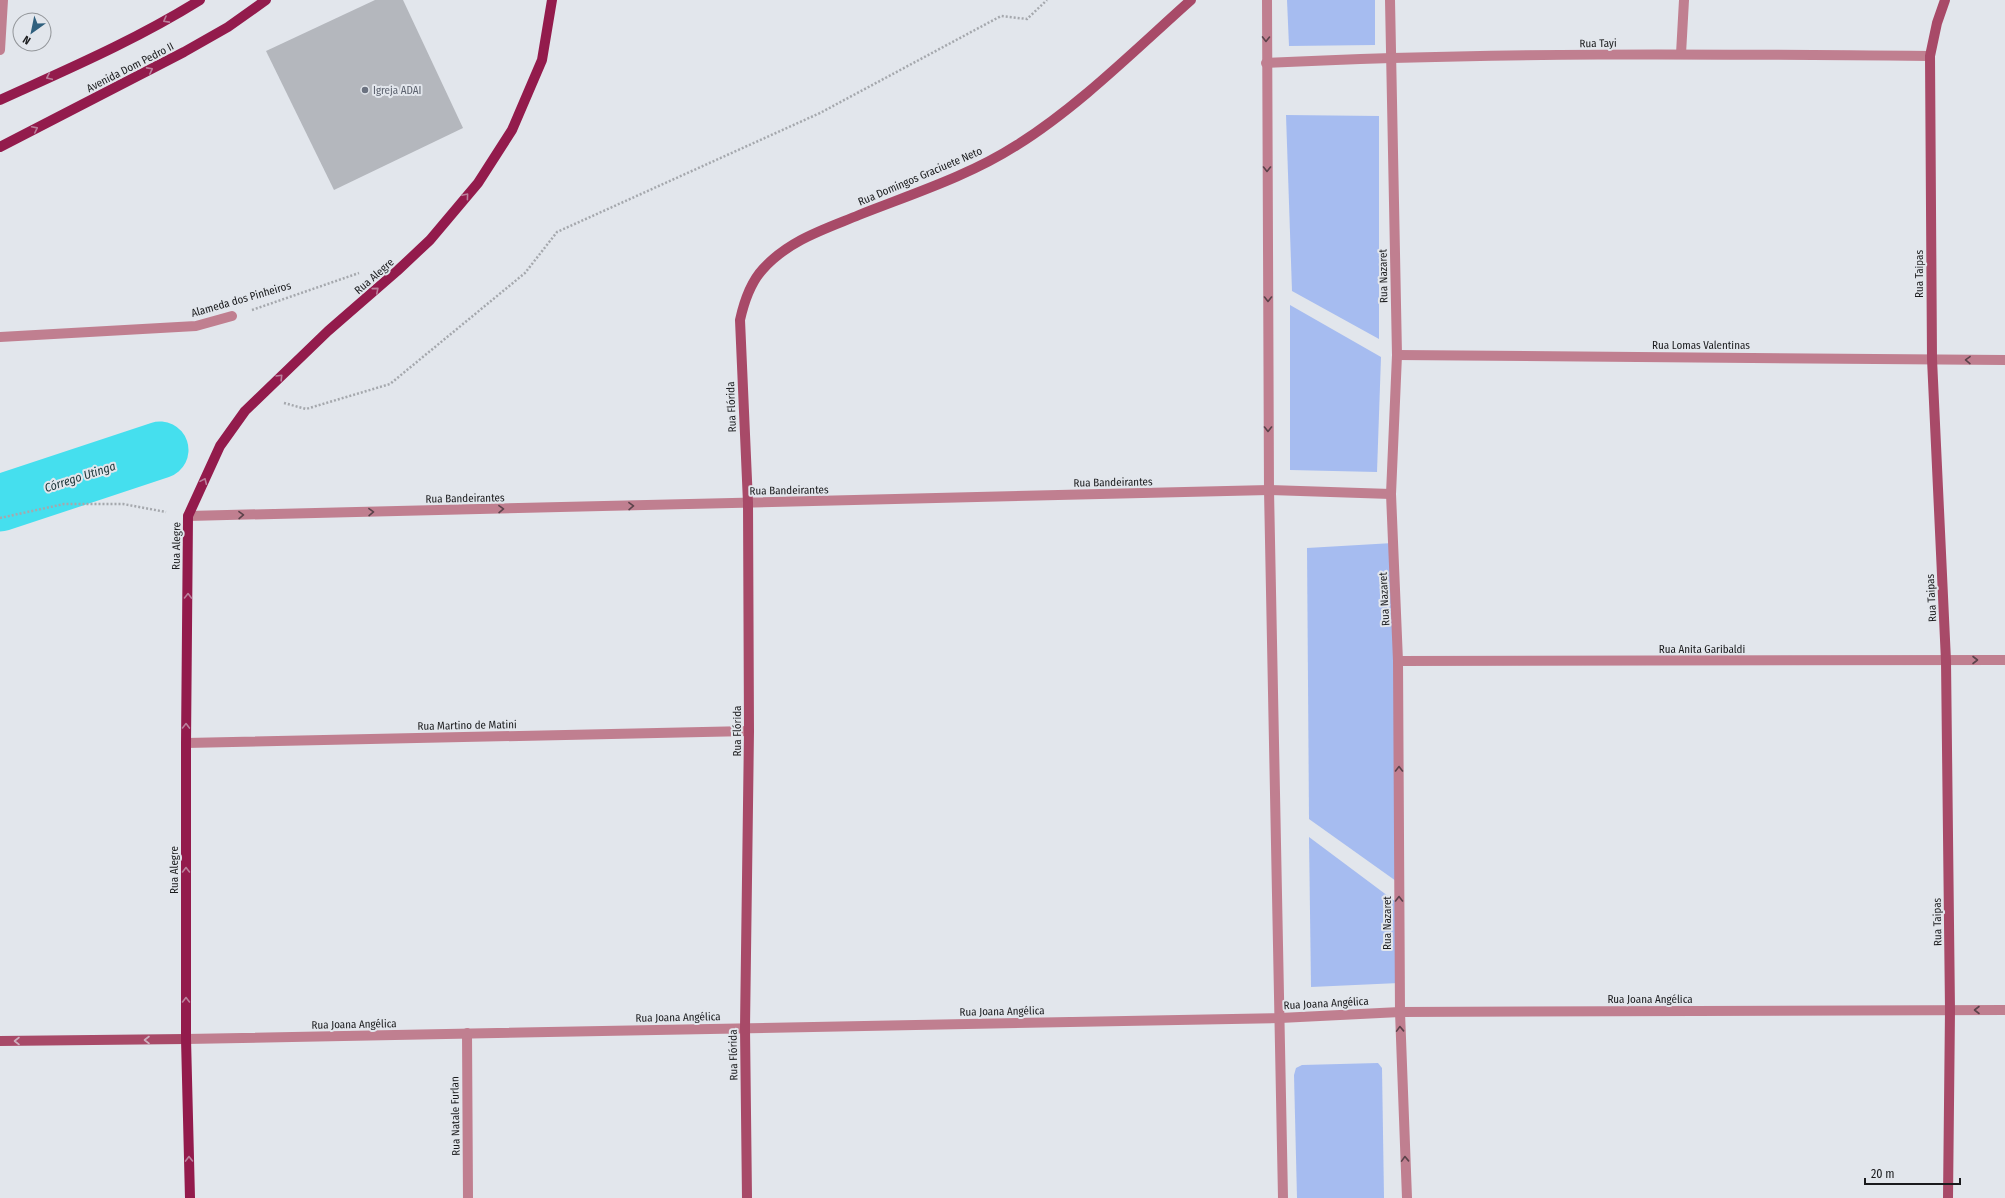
<svg xmlns="http://www.w3.org/2000/svg" width="2005" height="1198" font-family="'Fira Sans Condensed',sans-serif">
<rect width="100%" height="100%" fill="#e2e6ec"/>
<g fill="#a6bcf0">
<path d="M1287 0H1375V45L1289 46Z"/>
<path d="M1286 115 1379 116V339L1292 291Z"/>
<path d="M1290 305 1381 357 1377 472 1290 470Z"/>
<path d="M1393 543 1396 881 1309 819 1307 548Z"/>
<path d="M1309 837 1396 902 1399 983 1311 987Z"/>
<path d="M1378 1063 1382 1068 1384 1198H1297L1294 1075 1296 1068 1302 1065Z"/>
</g>
<g fill="none" stroke-linecap="round" stroke-linejoin="round">
<path stroke="#45dfee" stroke-width="57" d="M0 503 160 450"/>
</g>
<path fill="#b4b7bd" d="M375 0H403L463 128 334 190 266 51Z"/>
<g fill="none" stroke-linecap="round" stroke-linejoin="round">
<g stroke="#a5a8ad" stroke-width="2.5" stroke-dasharray="2 2" stroke-linecap="butt">
<path d="M252 310 359 273"/>
<path d="M284 403 306 409 390 384 525 273 557 232 820 113 1001 16 1027 19 1047 0"/>
<path d="M0 518 64 504H123L166 512"/>
</g>
<g stroke="#c07f90" stroke-width="10">
<path d="M1267 0 1269 490 1283 1198"/>
<path d="M1390 0 1397 355 1391 494 1398 661 1400 1012 1407 1198"/>
<path d="M0 50 3 0"/>
<path d="M1681 54 1684 0"/>
<path d="M1266 63C1487 52 1709 54 1930 56"/>
<path d="M0 337 196 326 232 316"/>
<path d="M1397 355 2005 360"/>
<path d="M188 516 1269 490 1391 494"/>
<path d="M1398 661 2005 660"/>
<path d="M186 743 749 731"/>
<path d="M467 1033 468 1198"/>
<path d="M186 1039 1280 1018 1400 1012 2005 1010"/>
</g>
<g stroke="#a84a68" stroke-width="10">
<path d="M1945 0 1937 23 1930 56 1932 359 1946 661 1950 1010 1948 1198"/>
<path d="M0 1041 186 1039"/>
<path d="M747 1198 745 1028 749 731 748 503 740 320C744 302 750 283 763 269 789 240 825 229 859 215 912 194 969 176 1017 145 1078 107 1137 48 1191 0"/>
</g>
<g stroke="#931b4c" stroke-width="10">
<path d="M0 100C68 69 136 40 200 0"/>
<path d="M0 147 184 52 228 27 266 0"/>
<path d="M190 1198 186 1039V743L188 516 220 446 245 411 328 331 397 271 430 240 478 183 512 130 542 60 552 0"/>
</g>
</g>
<defs><path id="oneway-chevron" d="M-2-3.5L2.5 0L-2 3.5" fill="none" stroke-width="1.6" stroke-linecap="round" stroke-linejoin="round"/></defs>
<g stroke="#ba809c">
<use href="#oneway-chevron" transform="translate(166 20) rotate(151)"/>
<use href="#oneway-chevron" transform="translate(150 70) rotate(-28)"/>
<use href="#oneway-chevron" transform="translate(49 77) rotate(155)"/>
<use href="#oneway-chevron" transform="translate(35 129) rotate(-27)"/>
<use href="#oneway-chevron" transform="translate(466 196) rotate(-50)"/>
<use href="#oneway-chevron" transform="translate(376 290) rotate(-41)"/>
<use href="#oneway-chevron" transform="translate(280 377) rotate(-46)"/>
<use href="#oneway-chevron" transform="translate(204 481) rotate(-66)"/>
<use href="#oneway-chevron" transform="translate(188 596) rotate(-89)"/>
<use href="#oneway-chevron" transform="translate(186 726) rotate(-89)"/>
<use href="#oneway-chevron" transform="translate(186 870) rotate(-90)"/>
<use href="#oneway-chevron" transform="translate(186 1000) rotate(-90)"/>
<use href="#oneway-chevron" transform="translate(189 1159) rotate(-91)"/>
</g>
<g stroke="#5c434b">
<use href="#oneway-chevron" transform="translate(1266 39) rotate(91)"/>
<use href="#oneway-chevron" transform="translate(1267 169) rotate(90)"/>
<use href="#oneway-chevron" transform="translate(1268 299) rotate(90)"/>
<use href="#oneway-chevron" transform="translate(1968 360) rotate(-179)"/>
<use href="#oneway-chevron" transform="translate(1268 429) rotate(90)"/>
<use href="#oneway-chevron" transform="translate(631 506) rotate(-1)"/>
<use href="#oneway-chevron" transform="translate(501 509) rotate(-1)"/>
<use href="#oneway-chevron" transform="translate(371 512) rotate(-1)"/>
<use href="#oneway-chevron" transform="translate(241 515) rotate(-1)"/>
<use href="#oneway-chevron" transform="translate(1975 660)"/>
<use href="#oneway-chevron" transform="translate(1399 769) rotate(-90)"/>
<use href="#oneway-chevron" transform="translate(1399 899) rotate(-90)"/>
<use href="#oneway-chevron" transform="translate(1977 1010) rotate(180)"/>
<use href="#oneway-chevron" transform="translate(1400 1029) rotate(-92)"/>
<use href="#oneway-chevron" transform="translate(1405 1159) rotate(-92)"/>
</g>
<g stroke="#ceafbe">
<use href="#oneway-chevron" transform="translate(147 1040) rotate(180)"/>
<use href="#oneway-chevron" transform="translate(17 1041) rotate(180)"/>
</g>
<circle fill="#6b7280" stroke="#e2e6ec" stroke-width="1.5" cx="365" cy="90" r="4"/>
<g text-anchor="middle" stroke-width="4" stroke-linejoin="round" paint-order="stroke">
<g font-size="11" fill="#1a1b1d" stroke="#e2e6ec">
<text transform="translate(1598 43) rotate(-1)" y="4">Rua Tayi</text>
<text transform="translate(130 67) rotate(-27)" y="4">Avenida Dom Pedro II</text>
<text transform="translate(920 176) rotate(-23)" y="4">Rua Domingos Graciuete Neto</text>
<text transform="translate(1919 274) rotate(-90)" y="4">Rua Taipas</text>
<text transform="translate(374 276) rotate(-41)" y="4">Rua Alegre</text>
<text transform="translate(1383 276) rotate(-91)" y="4">Rua Nazaret</text>
<text transform="translate(241 299) rotate(-16)" y="4">Alameda dos Pinheiros</text>
<text x="1701" y="349">Rua Lomas Valentinas</text>
<text transform="translate(731 407) rotate(-92)" y="4">Rua Flórida</text>
<text transform="translate(1113 482) rotate(-1)" y="4">Rua Bandeirantes</text>
<text transform="translate(789 490) rotate(-1)" y="4">Rua Bandeirantes</text>
<text transform="translate(465 498) rotate(-1)" y="4">Rua Bandeirantes</text>
<text transform="translate(176 546) rotate(-89)" y="4">Rua Alegre</text>
<text transform="translate(1931 598) rotate(-93)" y="4">Rua Taipas</text>
<text transform="translate(1384 599) rotate(-93)" y="4">Rua Nazaret</text>
<text x="1702" y="653">Rua Anita Garibaldi</text>
<text transform="translate(467 725) rotate(-1)" y="4">Rua Martino de Matini</text>
<text transform="translate(737 731) rotate(-90)" y="4">Rua Flórida</text>
<text transform="translate(174 870) rotate(-90)" y="4">Rua Alegre</text>
<text transform="translate(1937 922) rotate(-91)" y="4">Rua Taipas</text>
<text transform="translate(1387 923) rotate(-90)" y="4">Rua Nazaret</text>
<text x="1650" y="1003">Rua Joana Angélica</text>
<text transform="translate(1326 1003) rotate(-3)" y="4">Rua Joana Angélica</text>
<text transform="translate(1002 1011) rotate(-1)" y="4">Rua Joana Angélica</text>
<text transform="translate(678 1017) rotate(-1)" y="4">Rua Joana Angélica</text>
<text transform="translate(354 1024) rotate(-1)" y="4">Rua Joana Angélica</text>
<text transform="translate(733 1055) rotate(-91)" y="4">Rua Flórida</text>
<text transform="translate(455 1116) rotate(-91)" y="4">Rua Natale Furlan</text>
</g>
<g font-size="11" fill="#5b616d" stroke="#e2e6ec" text-anchor="start">
<text x="373" y="94">Igreja ADAI</text>
</g>
<g font-size="12" font-style="italic" fill="#20393c" stroke="#e2e6ec">
<text transform="translate(80 477) rotate(-18)" y="4">Córrego Utinga</text>
</g>
</g>
<g transform="translate(32 32) rotate(213)"><circle r="19" fill="#e2e6ec" stroke="#929599"/>
<path d="M0-3L7 15L0 10L-7 15Z" fill="#30607e"/>
<text y="-6" font-size="11" font-weight="bold" text-anchor="middle" fill="#1a1b1d">N</text>
</g>
<path d="M1865 1178v6h95v-6" fill="none" stroke="#1a1b1d" stroke-width="2"/>
<text x="1871" y="1178" font-size="12" fill="#1a1b1d" stroke="#e2e6ec" stroke-width="3" paint-order="stroke">20 m</text>
</svg>
